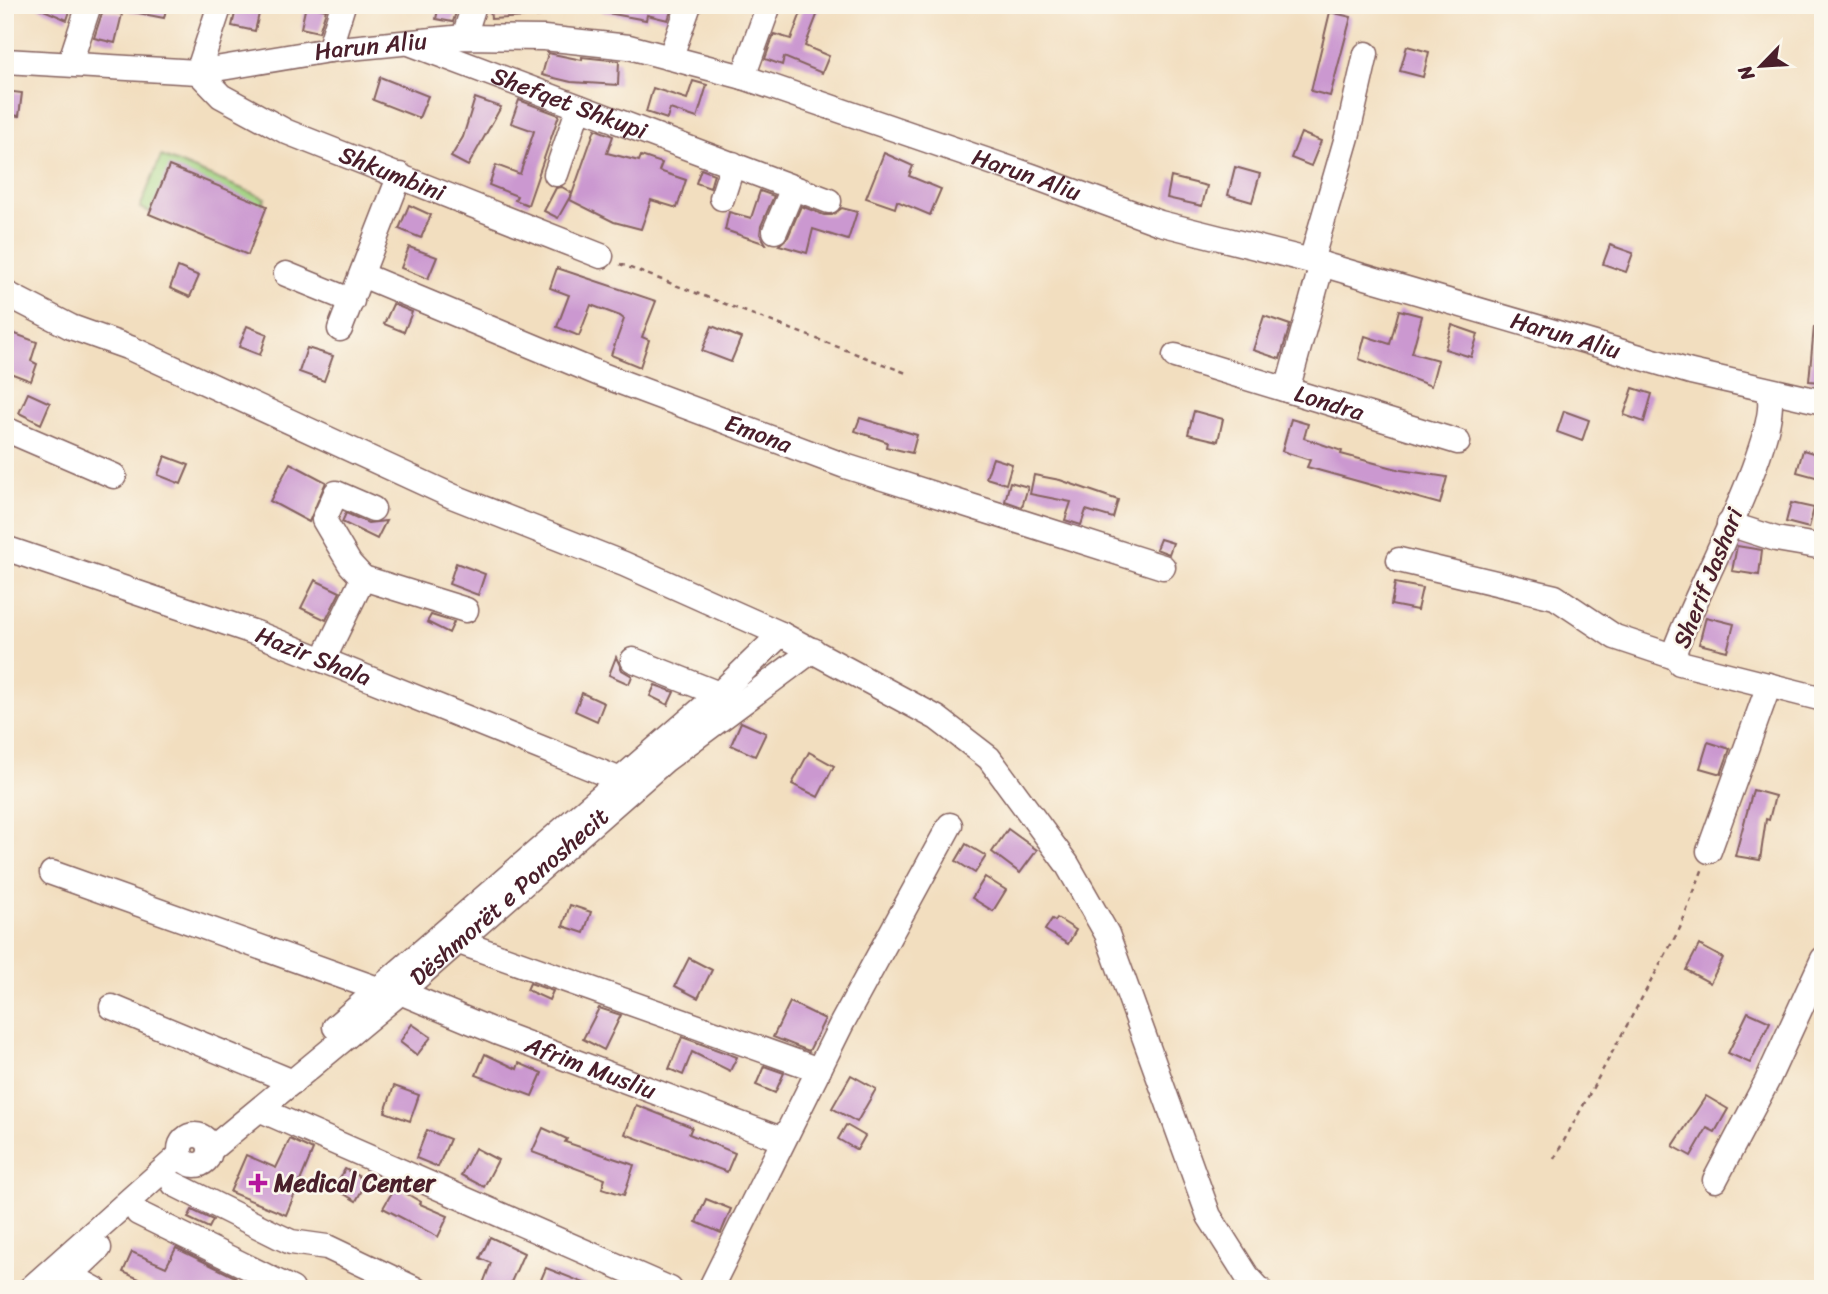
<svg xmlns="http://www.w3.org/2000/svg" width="1828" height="1294" font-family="Sriracha,sans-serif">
<rect width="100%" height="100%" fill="#fbf7ec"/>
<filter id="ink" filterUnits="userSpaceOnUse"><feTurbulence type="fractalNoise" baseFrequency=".0143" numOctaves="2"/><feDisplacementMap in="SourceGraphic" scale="14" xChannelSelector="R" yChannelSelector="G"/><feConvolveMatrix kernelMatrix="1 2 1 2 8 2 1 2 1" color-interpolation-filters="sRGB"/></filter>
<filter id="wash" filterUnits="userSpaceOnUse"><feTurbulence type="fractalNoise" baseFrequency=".00686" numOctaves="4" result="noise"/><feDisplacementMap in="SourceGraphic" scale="28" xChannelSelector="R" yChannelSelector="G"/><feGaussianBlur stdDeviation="1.57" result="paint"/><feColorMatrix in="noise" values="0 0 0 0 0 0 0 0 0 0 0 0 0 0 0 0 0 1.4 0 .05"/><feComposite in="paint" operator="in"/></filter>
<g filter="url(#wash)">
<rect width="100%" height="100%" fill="#f2debf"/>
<path fill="#a4d584" stroke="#777a58" stroke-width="2" d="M161 156 265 198 244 250 140 208Z"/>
<g id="blocks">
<g fill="#cb98d0">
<path d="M32 5H72L67 20Z"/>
<path d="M129 5H167L164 18 128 11Z"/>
<path d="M237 5H261L255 31 232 26Z"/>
<path d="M306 5 326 10 319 32 301 28Z"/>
<path d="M439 5H458L453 22 436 19Z"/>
<path d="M540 5 541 16 491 19 490 7Z"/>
<path d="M603 5H673L668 20 647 15 646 20 602 12Z"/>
<path d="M804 5H821L805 46 829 56 822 73 784 57 782 65 765 59 774 34 791 39Z"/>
<path d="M103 10 122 14 115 43 94 38Z"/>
<path d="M1330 12 1351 17 1330 96 1311 91Z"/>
<path d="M1407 46 1429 52 1423 77 1400 71Z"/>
<path d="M548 53 582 60V57L619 61 618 85 571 82 542 75Z"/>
<path d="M380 77 428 96 419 118 373 100Z"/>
<path d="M693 81 707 85 697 118 670 109 667 119 646 112 653 88 687 99Z"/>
<path d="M5 91 22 93 19 116 5 114Z"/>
<path d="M475 98 501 107 468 166 451 157 463 137Z"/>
<path d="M519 100 559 115 528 205 515 200 517 196 489 185 496 165 520 174 534 131 511 123Z"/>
<path d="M595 129 613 136 607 153 639 161 641 156 662 163 659 171 686 180 677 208 651 200 641 229 614 222 570 200Z"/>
<path d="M1301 133 1321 141 1311 166 1291 158Z"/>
<path d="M884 153 913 166 909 176 941 189 930 215 897 201 895 208 866 198Z"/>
<path d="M169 166 267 206 248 255 149 214Z"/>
<path d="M1235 167 1260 174 1252 202 1228 195Z"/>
<path d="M701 169 714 174 710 188 696 183Z"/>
<path d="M1171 177 1207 186 1202 206 1167 198Z"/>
<path d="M562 187 572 193 558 218 544 211 556 188Z"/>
<path d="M760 191 774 196 761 226 760 234 766 244 725 230 729 212 751 218Z"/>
<path d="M409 205 431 215 421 238 399 229Z"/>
<path d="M801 206 824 215H832L842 208 857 212 848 240 813 229 807 253 779 245 788 237Z"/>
<path d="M1610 245 1633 253 1626 272 1603 264Z"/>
<path d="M409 247 437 257 428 279 401 268Z"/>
<path d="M178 267 199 276 190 297 170 288Z"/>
<path d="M557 268 656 301 642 337 649 340 640 367 611 355 624 319 620 316 591 305 579 336 557 327 569 295 550 288Z"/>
<path d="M393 304 412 312 404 332 384 324Z"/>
<path d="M1399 310 1422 316 1412 353 1438 360 1431 386 1359 359 1365 336 1390 344Z"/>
<path d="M1264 316 1290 325 1280 359 1253 350Z"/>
<path d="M1452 325 1478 334 1471 357 1445 349Z"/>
<path d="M247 326 267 334 260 355 239 347Z"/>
<path d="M712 326 741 338 731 362 702 351Z"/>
<path d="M1814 327H1823V382L1809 381Z"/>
<path d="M10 332 37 342 31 361 37 364 31 381 5 371Z"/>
<path d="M307 348 333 356 324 381 299 372Z"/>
<path d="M1633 388 1652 394 1644 422 1624 415Z"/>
<path d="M28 393 50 403 41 424 19 413Z"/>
<path d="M1194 411 1223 419 1218 441 1188 434Z"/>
<path d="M1564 411 1589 420 1582 441 1557 432Z"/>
<path d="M860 418 917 435 912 453 886 447 887 442 855 431Z"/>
<path d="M1291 419 1308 424 1304 438 1342 451 1341 454 1401 470 1447 477 1440 504 1307 467 1310 460 1282 451Z"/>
<path d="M1803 450 1823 456V479L1797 472Z"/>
<path d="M165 456 189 465 181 484 158 475Z"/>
<path d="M993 458 1012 464 1006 484 986 478Z"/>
<path d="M290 463 326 482 309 522 270 501Z"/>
<path d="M1034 475 1060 480 1118 500 1113 518 1086 510 1081 525 1065 520 1071 502 1030 494Z"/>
<path d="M1010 482 1028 487 1022 507 1005 501Z"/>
<path d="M1791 503 1814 508 1809 528 1786 522Z"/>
<path d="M346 513 368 523 386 521 377 539 342 522Z"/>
<path d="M1160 539 1173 543 1169 554 1156 549Z"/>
<path d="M1737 546 1762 550 1759 575 1732 571Z"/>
<path d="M456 563 485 574 478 595 449 584Z"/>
<path d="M315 580 340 592 326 620 301 608Z"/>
<path d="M1395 583 1422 588 1417 610 1391 605Z"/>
<path d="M431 615 454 622 449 633 427 622Z"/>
<path d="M1706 617 1734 624 1727 651 1699 644Z"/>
<path d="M616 657 622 670 632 676 629 684 609 675Z"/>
<path d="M655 685 674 692 668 705 650 696Z"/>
<path d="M582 693 604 703 597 721 575 711Z"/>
<path d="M741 722 766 733 755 756 731 745Z"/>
<path d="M1708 742 1730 749 1721 774 1700 768Z"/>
<path d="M809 752 834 766 818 797 792 784Z"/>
<path d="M1753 790 1775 796 1769 820 1766 819 1760 860 1735 856Z"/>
<path d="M1008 829 1037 850 1020 873 992 852Z"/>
<path d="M966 844 986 856 975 873 956 861Z"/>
<path d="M985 877 1006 890 993 911 972 898Z"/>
<path d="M570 905 591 912 584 933 563 926Z"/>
<path d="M1057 918 1076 930 1068 944 1045 930 1052 919 1055 921Z"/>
<path d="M1699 945 1723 958 1710 983 1686 970Z"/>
<path d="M689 958 712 970 698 998 675 986Z"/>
<path d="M530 983 553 991 549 1000 527 990Z"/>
<path d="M790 1002 825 1019 809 1051 773 1037Z"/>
<path d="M599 1008 621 1015 604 1050 583 1039Z"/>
<path d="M1748 1012 1770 1022 1750 1063 1728 1053Z"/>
<path d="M412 1024 431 1037 417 1055 400 1042Z"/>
<path d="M682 1037 737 1057 730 1071 692 1052 683 1075 669 1069Z"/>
<path d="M485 1054 517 1069 519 1063 542 1073 532 1096 476 1075Z"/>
<path d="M764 1066 784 1073 775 1093 756 1085Z"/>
<path d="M851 1075 876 1089 857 1122 832 1108Z"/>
<path d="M394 1086 419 1095 410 1121 385 1112Z"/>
<path d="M1706 1096 1728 1109 1715 1132 1707 1128 1691 1156 1673 1146Z"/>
<path d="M636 1105 692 1127 689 1134 735 1153 727 1172 625 1134Z"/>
<path d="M846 1125 865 1136 857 1150 838 1139Z"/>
<path d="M543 1128 567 1139 565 1142 634 1165 624 1195 602 1188 605 1179 532 1152Z"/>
<path d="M427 1130 450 1139 438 1167 416 1158Z"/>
<path d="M290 1139 313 1150 286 1215 230 1192 246 1155 276 1168Z"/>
<path d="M475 1148 498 1160 484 1187 461 1175Z"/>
<path d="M345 1169 367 1181 356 1201 334 1188Z"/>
<path d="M395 1187 421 1202 420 1204 448 1216 438 1237 383 1208Z"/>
<path d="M706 1199 731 1209 721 1233 696 1222Z"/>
<path d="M192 1210 213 1220 209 1228 188 1218Z"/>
<path d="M490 1237 524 1253 508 1289H481L491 1263 480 1258Z"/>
<path d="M176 1248 235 1277 229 1289H162L123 1272 132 1252 166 1267Z"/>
<path d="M546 1268 597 1288 596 1289H537Z"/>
</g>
</g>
</g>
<g filter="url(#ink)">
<use href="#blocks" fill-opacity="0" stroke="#85625f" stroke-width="2"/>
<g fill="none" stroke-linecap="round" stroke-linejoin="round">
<defs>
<g id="minor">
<path id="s1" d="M220 5 198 72 221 96 287 132 601 256"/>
<path d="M464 37 474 5"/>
<path id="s2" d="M412 44 829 201"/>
<path d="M329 50 343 5"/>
<path d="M671 56 689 5"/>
<path id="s3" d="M5 61 198 72 329 50 464 37 544 38 629 47 743 77 1032 176 1160 223 1311 261 1691 372 1823 402"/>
<path d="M70 63 89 5"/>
<path d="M743 77 769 5"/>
<path d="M556 174 579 107"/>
<path d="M722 198 733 164"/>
<path d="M775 231 793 188"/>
<path d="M1311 261 1347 137 1366 54"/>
<path id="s4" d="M1322 264 1287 390 1458 442"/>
<path d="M286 274 352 301"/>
<path id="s5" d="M362 275 602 375 845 466 1163 567"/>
<path d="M5 293 71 327 130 348 452 496 624 564 781 634 937 718 989 758 1067 864 1107 934 1209 1216 1247 1276 1259 1289"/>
<path d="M340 329 400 175"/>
<path d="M1175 356 1287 390"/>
<path d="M1768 391C1785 431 1690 602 1674 653L1680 663 1823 699"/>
<path d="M5 429 114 476"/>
<path d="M1729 524 1776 539 1823 547"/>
<path id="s6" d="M5 548 256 633 618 779"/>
<path d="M1399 560 1555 597 1615 637 1675 657"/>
<path d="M363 578 350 564 324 520 336 493 373 509"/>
<path d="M323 660 363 578 466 610"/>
<path d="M633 660 719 694"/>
<path d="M1709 851 1769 685"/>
<path d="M52 873 389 993"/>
<path d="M448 932 459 942 819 1070"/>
<path id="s7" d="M400 992 496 1032 783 1140"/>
<path d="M112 1007 293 1082"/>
<path d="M335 1027 719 694 781 634"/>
<path d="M261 1110 670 1289"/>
<circle cx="195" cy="1150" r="15"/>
<path id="s8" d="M210 1150 397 995 664 761 813 650"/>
<path d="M1715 1180 1767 1081 1823 959"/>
<path d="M174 1184 278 1236 291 1242 327 1247 415 1289"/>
<path d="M138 1213 292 1289"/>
<path d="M71 1276 95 1289"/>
<path d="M30 1289 180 1155"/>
<path d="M56 1289 99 1248"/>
<path d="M710 1289 842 1023 950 825"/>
</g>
</defs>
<use href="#minor" stroke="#85625f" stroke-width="27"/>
<g stroke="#85625f" stroke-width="2.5" stroke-dasharray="5 5" stroke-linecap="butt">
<path d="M620 264 909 374"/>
<path d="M1554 1159 1680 928 1703 868"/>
</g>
<use href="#minor" stroke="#fff" stroke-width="24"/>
</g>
</g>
<path fill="#b5179e" stroke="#fbf7ec" stroke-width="2.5" d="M254.5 1172.5h7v7h7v7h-7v7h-7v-7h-7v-7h7z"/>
<g text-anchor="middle" stroke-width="5" stroke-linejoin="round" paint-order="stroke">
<g font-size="24" fill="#4a1f2b" stroke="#fbf7ec">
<text dy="8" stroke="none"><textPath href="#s3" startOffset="368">Harun Aliu</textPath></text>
<text dy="8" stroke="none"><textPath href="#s2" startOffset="168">Shefqet Shkupi</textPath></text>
<text dy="8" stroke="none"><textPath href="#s1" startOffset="292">Shkumbini</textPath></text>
<text dy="8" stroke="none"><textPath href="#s3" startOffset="1045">Harun Aliu</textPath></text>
<text dy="8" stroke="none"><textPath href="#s3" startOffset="1608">Harun Aliu</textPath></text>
<text dy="8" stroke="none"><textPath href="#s4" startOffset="175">Londra</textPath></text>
<text dy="8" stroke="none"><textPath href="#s5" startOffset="427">Emona</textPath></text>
<text transform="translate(1708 578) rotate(-68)" y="8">Sherif Jashari</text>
<text dy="8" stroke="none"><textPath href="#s6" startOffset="327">Hazir Shala</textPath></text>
<text dy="8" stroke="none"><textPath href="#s8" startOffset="392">Dëshmorët e Ponoshecit</textPath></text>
<text dy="8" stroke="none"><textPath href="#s7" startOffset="205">Afrim Musliu</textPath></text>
</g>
<g font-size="24" font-weight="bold" fill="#4a1f2b" stroke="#fbf7ec" text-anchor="start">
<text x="274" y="1191">Medical Center</text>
</g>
</g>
<rect width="1828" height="1294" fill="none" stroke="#fbf7ec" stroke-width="28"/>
<g transform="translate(1761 66) rotate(245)" stroke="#fbf7ec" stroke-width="5" paint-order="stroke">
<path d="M0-5L12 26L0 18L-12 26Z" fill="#4a1f2b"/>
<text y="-10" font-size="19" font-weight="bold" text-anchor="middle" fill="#4a1f2b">N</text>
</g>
</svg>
